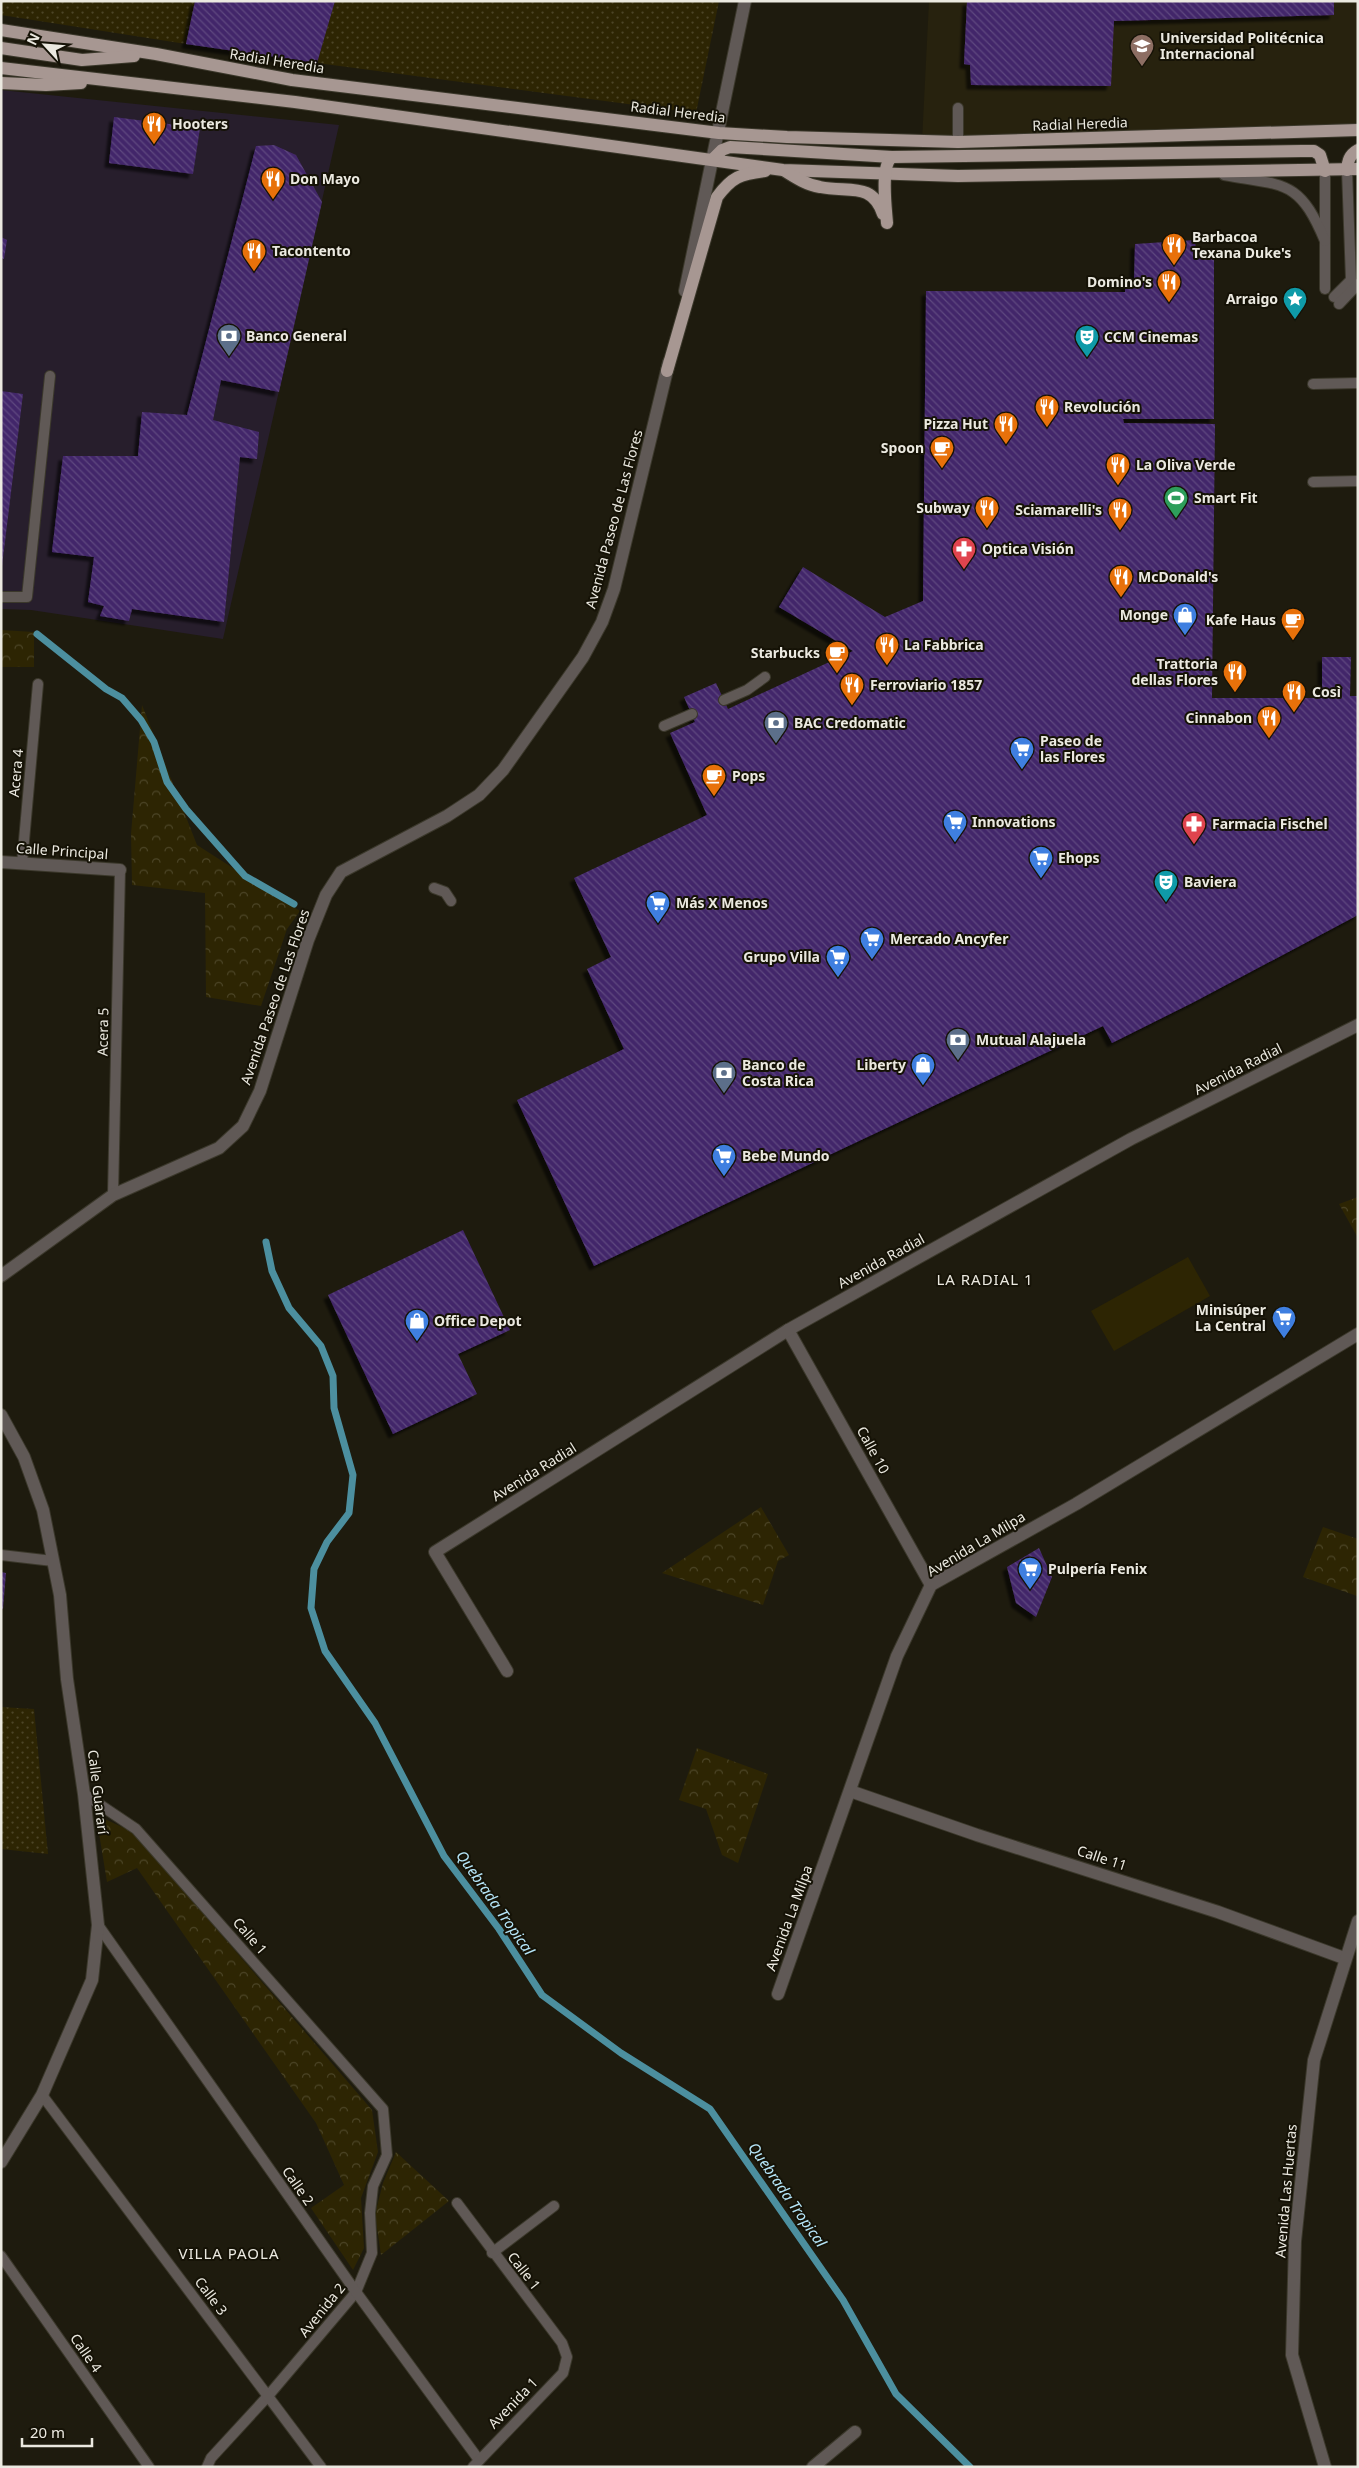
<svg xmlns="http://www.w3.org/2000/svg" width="1359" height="2468" font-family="'Noto Sans',sans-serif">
<defs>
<pattern id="grass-dots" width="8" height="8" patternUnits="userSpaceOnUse" patternTransform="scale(1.25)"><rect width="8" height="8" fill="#2d2503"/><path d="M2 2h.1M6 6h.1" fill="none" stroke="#4c4527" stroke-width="1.8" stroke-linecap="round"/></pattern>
<pattern id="park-crowns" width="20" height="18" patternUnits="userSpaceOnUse" patternTransform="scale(1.25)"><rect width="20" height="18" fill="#2d2503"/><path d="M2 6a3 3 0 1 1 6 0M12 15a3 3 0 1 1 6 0" fill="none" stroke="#4c4527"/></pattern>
<pattern id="building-back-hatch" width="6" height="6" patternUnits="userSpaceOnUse" patternTransform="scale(1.25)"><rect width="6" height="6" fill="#43286a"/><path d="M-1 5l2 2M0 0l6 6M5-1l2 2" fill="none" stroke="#5e477f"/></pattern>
<filter id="shadow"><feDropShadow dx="-4.5" dy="4.5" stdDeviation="1" flood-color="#0009"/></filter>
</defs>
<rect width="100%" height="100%" fill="#1e1b0e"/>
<path fill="#271e2c" d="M1 90 339 125 223 639 31 610 1 609Z"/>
<path fill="#27220e" d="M929 1H1358V133L922 141Z"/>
<g fill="url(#grass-dots)">
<path d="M1 1H195L186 44 1 15Z"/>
<path d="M335 1H719L696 113 317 63Z"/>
<path d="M1 1707 34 1709 48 1854 1 1849Z"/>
</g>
<g fill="url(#park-crowns)">
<path d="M1 630 34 632V667H1Z"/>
<path d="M142 705 197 845 300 911 287 929 261 1006 206 997 205 893 132 885 131 834Z"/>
<path d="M1358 1197V1238L1339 1204Z"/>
<path d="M761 1507 789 1555 778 1561 763 1605 662 1573Z"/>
<path d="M1323 1527 1358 1539 1357 1596 1303 1577Z"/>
<path d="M697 1748 768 1774 738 1863 722 1855 706 1809 679 1800Z"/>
<path d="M96 1815 133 1832 372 2110 378 2152 361 2198 364 2248 353 2270 311 2208 344 2185 316 2123 137 1868 107 1882Z"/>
<path d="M396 2152 449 2201 381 2255 375 2214 383 2183Z"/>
</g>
<path fill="#2d2503" d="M1188 1257 1210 1296 1114 1351 1091 1311Z"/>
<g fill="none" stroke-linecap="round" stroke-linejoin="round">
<g stroke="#4c8f9f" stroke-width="7">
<path d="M37 634 106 689 122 698 141 720 154 742 167 782 186 809 245 876 294 904"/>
<path d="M266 1242 272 1271 289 1308 321 1346 333 1376 334 1408 353 1475 349 1513 327 1542 314 1569 311 1608 325 1651 375 1723 444 1856 499 1929 542 1995 621 2053 710 2109 843 2300 896 2394 970 2467"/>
</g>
</g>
<g fill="url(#building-back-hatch)" filter="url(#shadow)">
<path d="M195 1H335L317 63 186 44Z"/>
<path d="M967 1H1334V15L1114 21 1111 86 971 85 970 65 964 64Z"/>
<path d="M114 117 200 128 193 174 109 163Z"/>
<path d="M274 145 296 155 322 202 279 392 221 380 213 420 259 432 257 459 240 457 224 622 132 609 129 621 100 616 104 606 88 602 94 557 52 552 63 456H138L142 412 187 415 256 146Z"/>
<path d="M1 237 7 240 4 259 1 258Z"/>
<path d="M1195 240 1196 251H1214V419H1123L1124 423 1215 424 1212 698H1322V657H1351L1350 696H1358V915L1194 1002 1112 1043 1103 1026 594 1266 517 1100 624 1049 587 969 611 957 574 878 707 815 670 733 695 722 684 697 716 683 728 709 853 651 779 607 803 567 885 617 923 601 926 291 1125 292V280L1134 281 1135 244Z"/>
<path d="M1 391 23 394 2 566H1Z"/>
<path d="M463 1230 510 1330 458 1354 477 1394 393 1434 328 1295Z"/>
<path d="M1039 1548 1052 1577 1036 1617 1016 1603 1007 1567Z"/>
<path d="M1 1572 6 1573 3 1609 1 1608Z"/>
</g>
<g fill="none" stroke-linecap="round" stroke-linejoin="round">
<defs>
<g id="lane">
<path d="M958 142V108"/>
<path d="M1325 171V289"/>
<path d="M1224 175C1285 186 1299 179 1325 241"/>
<path d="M1334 297 1351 280 1347 170"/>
<path d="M1339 304 1358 284"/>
<path d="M1313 384 1358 383"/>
<path d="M1313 482 1358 481"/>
<path d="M1 597H27L50 376"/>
<path d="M724 700 747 690 765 677"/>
<path d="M664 726 692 714"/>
<path d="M22 863 38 684"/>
<path d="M434 888 445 892 451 901"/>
<path d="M113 1195 120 870"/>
<path d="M1 1555 53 1561"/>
<path d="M84 1794 136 1829 383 2109 387 2155 373 2186 370 2213 372 2253 356 2292 268 2396 211 2458 207 2467"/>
<path d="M98 1925 356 2292 479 2460"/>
<path d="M42 2095 321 2467"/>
<path d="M457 2203 562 2343 567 2357 563 2373 473 2467"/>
<path d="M492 2253 554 2206"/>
<path d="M1 2256 149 2467"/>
</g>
<g id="street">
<path d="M685 291 745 1"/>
<path d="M1 862 120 870"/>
<path d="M1 1276 113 1195 219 1148 243 1126 260 1091 308 940 326 895 341 872 447 816 479 795 503 770 583 657 602 622 614 589 669 362"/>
<path d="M788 1330 931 1585"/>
<path d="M1 1415 24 1457 43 1510 60 1595 67 1679 84 1794 98 1925 92 1980 42 2095 1 2162"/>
<path d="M507 1671 435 1552 788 1330 1131 1139 1358 1025"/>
<path d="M850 1791 977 1835 1218 1912 1344 1958"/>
<path d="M778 1994 897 1656 931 1585 1076 1504 1358 1334"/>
<path d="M813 2467 855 2432"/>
<path d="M1325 2467 1292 2355 1295 2241 1314 2060 1358 1921"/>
</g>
<g id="primary">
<path d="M1 30 156 54 292 80 719 133 787 137 958 142 1358 130"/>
<path d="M1 48 82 60 134 56"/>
<path d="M1 68 295 102 783 170 958 176 1358 169"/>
<path d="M1 83 46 85 81 83"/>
<path d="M713 159 722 150 730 147 892 157"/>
<path d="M1347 170C1348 161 1349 155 1358 150"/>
<path d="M785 171C796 178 807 185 820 187 848 193 872 181 883 214"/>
<path d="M887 223C886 208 880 166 892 157L1302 151H1314L1320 155 1325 171"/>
<path d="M667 371 717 197C732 177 740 174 765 171"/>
</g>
</defs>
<use href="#lane" stroke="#3b382b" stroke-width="12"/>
<use href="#street" stroke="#3b382b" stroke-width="14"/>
<use href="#primary" stroke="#3b382b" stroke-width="14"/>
<use href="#lane" stroke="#605956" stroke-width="10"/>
<use href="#street" stroke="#605956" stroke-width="12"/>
<use href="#primary" stroke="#a79792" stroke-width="12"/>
</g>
<defs>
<symbol id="university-pin" viewBox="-11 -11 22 30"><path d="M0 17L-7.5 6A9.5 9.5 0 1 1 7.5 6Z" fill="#8d6e63" stroke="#151206"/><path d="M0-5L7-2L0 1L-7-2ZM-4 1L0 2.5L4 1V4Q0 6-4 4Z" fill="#fff"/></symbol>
<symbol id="restaurant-pin" viewBox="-11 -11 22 30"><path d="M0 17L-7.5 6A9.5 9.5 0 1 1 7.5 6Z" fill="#e8710a" stroke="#151206"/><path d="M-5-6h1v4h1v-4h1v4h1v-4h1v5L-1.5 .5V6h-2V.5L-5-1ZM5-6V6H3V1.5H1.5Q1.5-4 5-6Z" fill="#fff"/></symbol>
<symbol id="sight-pin" viewBox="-11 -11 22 30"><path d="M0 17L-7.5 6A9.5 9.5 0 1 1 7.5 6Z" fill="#0f9aa8" stroke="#151206"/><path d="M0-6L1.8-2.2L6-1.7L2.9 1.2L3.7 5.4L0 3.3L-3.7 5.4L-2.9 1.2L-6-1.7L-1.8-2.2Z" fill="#fff"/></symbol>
<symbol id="bank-pin" viewBox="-11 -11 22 30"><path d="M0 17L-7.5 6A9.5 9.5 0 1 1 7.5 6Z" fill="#5c6f8a" stroke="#151206"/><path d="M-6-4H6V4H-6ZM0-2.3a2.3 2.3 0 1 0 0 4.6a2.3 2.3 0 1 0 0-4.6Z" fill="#fff"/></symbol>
<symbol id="theatre-pin" viewBox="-11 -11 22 30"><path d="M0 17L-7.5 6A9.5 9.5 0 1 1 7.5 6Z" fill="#0f9aa8" stroke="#151206"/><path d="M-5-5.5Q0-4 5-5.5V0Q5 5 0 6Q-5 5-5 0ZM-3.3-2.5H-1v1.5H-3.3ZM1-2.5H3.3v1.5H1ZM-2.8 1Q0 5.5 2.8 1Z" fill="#fff"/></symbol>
<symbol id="cafe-pin" viewBox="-11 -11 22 30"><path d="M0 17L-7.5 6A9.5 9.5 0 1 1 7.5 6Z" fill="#e8710a" stroke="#151206"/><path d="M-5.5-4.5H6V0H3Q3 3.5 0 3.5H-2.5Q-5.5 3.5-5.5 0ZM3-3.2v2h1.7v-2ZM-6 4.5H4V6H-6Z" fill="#fff"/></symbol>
<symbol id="stadium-pin" viewBox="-11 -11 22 30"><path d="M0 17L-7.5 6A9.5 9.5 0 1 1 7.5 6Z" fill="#2e9e5b" stroke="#151206"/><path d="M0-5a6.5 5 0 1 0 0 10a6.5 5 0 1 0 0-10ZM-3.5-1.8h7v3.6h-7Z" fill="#fff"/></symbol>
<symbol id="pharmacy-pin" viewBox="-11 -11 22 30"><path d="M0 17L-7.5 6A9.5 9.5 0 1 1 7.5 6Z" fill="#e0444e" stroke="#151206"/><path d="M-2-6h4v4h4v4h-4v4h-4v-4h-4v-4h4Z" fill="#fff"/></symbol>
<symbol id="shop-pin" viewBox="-11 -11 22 30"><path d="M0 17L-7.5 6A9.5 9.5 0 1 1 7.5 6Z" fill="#3f7fe0" stroke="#151206"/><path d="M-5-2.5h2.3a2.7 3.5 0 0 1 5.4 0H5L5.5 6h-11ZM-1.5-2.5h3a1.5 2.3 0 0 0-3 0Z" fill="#fff"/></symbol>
<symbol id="supermarket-pin" viewBox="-11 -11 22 30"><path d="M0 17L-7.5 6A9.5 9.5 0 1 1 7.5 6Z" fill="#3f7fe0" stroke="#151206"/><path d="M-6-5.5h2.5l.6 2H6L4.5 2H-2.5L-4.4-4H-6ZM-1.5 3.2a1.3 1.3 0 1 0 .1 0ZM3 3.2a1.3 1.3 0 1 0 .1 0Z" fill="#fff"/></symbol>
</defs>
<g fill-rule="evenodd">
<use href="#university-pin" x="1128" y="32" width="28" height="38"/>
<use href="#restaurant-pin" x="140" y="110" width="28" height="38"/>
<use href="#restaurant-pin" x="259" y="165" width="28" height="38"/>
<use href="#restaurant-pin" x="1160" y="231" width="28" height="38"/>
<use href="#restaurant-pin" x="240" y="237" width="28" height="38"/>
<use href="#restaurant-pin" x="1155" y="268" width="28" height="38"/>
<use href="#sight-pin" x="1281" y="285" width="28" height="38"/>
<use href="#bank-pin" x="215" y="322" width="28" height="38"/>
<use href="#theatre-pin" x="1073" y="323" width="28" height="38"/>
<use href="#restaurant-pin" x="1033" y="393" width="28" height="38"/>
<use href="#restaurant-pin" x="992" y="410" width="28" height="38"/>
<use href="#cafe-pin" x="928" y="434" width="28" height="38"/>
<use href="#restaurant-pin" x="1104" y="451" width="28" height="38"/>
<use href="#stadium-pin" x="1162" y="484" width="28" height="38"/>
<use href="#restaurant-pin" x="973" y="494" width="28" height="38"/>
<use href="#restaurant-pin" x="1106" y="496" width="28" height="38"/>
<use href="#pharmacy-pin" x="950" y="535" width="28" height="38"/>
<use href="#restaurant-pin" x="1107" y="563" width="28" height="38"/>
<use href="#shop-pin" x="1171" y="601" width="28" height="38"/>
<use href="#cafe-pin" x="1279" y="606" width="28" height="38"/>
<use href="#restaurant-pin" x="873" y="631" width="28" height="38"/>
<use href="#cafe-pin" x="823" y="639" width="28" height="38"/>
<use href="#restaurant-pin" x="1221" y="658" width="28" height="38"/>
<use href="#restaurant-pin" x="838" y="671" width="28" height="38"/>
<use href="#restaurant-pin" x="1280" y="678" width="28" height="38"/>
<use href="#restaurant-pin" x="1255" y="704" width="28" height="38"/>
<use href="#bank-pin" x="762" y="709" width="28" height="38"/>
<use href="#supermarket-pin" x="1008" y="735" width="28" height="38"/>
<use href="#cafe-pin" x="700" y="762" width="28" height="38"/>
<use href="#supermarket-pin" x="941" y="808" width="28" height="38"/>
<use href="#pharmacy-pin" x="1180" y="810" width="28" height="38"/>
<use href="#supermarket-pin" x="1027" y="844" width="28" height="38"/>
<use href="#theatre-pin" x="1152" y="868" width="28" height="38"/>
<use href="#supermarket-pin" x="644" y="889" width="28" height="38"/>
<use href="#supermarket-pin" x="858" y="925" width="28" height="38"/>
<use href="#supermarket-pin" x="824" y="943" width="28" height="38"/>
<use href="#bank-pin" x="944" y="1026" width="28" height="38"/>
<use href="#shop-pin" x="909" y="1051" width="28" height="38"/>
<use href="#bank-pin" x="710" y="1059" width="28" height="38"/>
<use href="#supermarket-pin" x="710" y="1142" width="28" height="38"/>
<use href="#supermarket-pin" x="1270" y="1304" width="28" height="38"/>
<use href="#shop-pin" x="403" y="1307" width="28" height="38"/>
<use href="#supermarket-pin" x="1016" y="1555" width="28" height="38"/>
</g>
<g text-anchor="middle" stroke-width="4" stroke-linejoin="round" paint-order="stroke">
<g font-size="14" font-weight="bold" fill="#ebe9e0" stroke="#151206" text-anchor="start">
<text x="1160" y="43">Universidad Politécnica<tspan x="1160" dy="16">Internacional</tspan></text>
<text x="172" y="129">Hooters</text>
<text x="290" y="184">Don Mayo</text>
<text x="1192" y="242">Barbacoa<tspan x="1192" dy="16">Texana Duke's</tspan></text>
<text x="272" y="256">Tacontento</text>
<text x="1152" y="287" text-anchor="end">Domino's</text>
<text x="1278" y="304" text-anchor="end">Arraigo</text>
<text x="246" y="341">Banco General</text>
<text x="1104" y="342">CCM Cinemas</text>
<text x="1064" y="412">Revolución</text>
<text x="988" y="429" text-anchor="end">Pizza Hut</text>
<text x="924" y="453" text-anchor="end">Spoon</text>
<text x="1136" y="470">La Oliva Verde</text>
<text x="1194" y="503">Smart Fit</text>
<text x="970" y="513" text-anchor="end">Subway</text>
<text x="1102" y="515" text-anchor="end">Sciamarelli's</text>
<text x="982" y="554">Optica Visión</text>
<text x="1138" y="582">McDonald's</text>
<text x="1168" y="620" text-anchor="end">Monge</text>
<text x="1276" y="625" text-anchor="end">Kafe Haus</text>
<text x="904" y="650">La Fabbrica</text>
<text x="820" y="658" text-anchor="end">Starbucks</text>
<text x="1218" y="669" text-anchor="end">Trattoria<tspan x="1218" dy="16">dellas Flores</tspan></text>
<text x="870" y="690">Ferroviario 1857</text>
<text x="1312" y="697">Così</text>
<text x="1252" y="723" text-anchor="end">Cinnabon</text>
<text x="794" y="728">BAC Credomatic</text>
<text x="1040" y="746">Paseo de<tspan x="1040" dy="16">las Flores</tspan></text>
<text x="732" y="781">Pops</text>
<text x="972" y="827">Innovations</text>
<text x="1212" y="829">Farmacia Fischel</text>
<text x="1058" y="863">Ehops</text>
<text x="1184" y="887">Baviera</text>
<text x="676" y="908">Más X Menos</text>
<text x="890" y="944">Mercado Ancyfer</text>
<text x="820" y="962" text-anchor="end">Grupo Villa</text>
<text x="976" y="1045">Mutual Alajuela</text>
<text x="742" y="1070">Banco de<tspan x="742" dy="16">Costa Rica</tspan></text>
<text x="906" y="1070" text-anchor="end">Liberty</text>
<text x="742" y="1161">Bebe Mundo</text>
<text x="1266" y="1315" text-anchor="end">Minisúper<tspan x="1266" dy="16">La Central</tspan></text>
<text x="434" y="1326">Office Depot</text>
<text x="1048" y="1574">Pulpería Fenix</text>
</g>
<g font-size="14" fill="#ebe9e0" stroke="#151206">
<text transform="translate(277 61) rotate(9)" y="5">Radial Heredia</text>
<text transform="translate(678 112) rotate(7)" y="5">Radial Heredia</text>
<text transform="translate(1080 124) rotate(-2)" y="5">Radial Heredia</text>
<text transform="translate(614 519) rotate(-75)" y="5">Avenida Paseo de Las Flores</text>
<text transform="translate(16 773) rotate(-85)" y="5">Acera 4</text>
<text transform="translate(62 851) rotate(4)" y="5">Calle Principal</text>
<text transform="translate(275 997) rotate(-71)" y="5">Avenida Paseo de Las Flores</text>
<text transform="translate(103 1032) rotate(-89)" y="5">Acera 5</text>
<text transform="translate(1238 1069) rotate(-27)" y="5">Avenida Radial</text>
<text transform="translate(881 1261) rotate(-29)" y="5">Avenida Radial</text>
<text transform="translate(873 1450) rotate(61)" y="5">Calle 10</text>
<text transform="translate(534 1472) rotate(-32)" y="5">Avenida Radial</text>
<text transform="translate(976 1544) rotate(-31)" y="5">Avenida La Milpa</text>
<text transform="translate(98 1792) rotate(83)" y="5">Calle Guararí</text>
<text transform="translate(1102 1858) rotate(18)" y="5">Calle 11</text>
<text transform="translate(789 1918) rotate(-70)" y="5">Avenida La Milpa</text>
<text transform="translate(250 1936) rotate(49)" y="5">Calle 1</text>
<text transform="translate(298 2186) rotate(55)" y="5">Calle 2</text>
<text transform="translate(1286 2191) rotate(-85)" y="5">Avenida Las Huertas</text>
<text transform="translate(524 2271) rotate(52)" y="5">Calle 1</text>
<text transform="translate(211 2296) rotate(53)" y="5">Calle 3</text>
<text transform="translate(322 2310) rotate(-51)" y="5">Avenida 2</text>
<text transform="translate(86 2353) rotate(55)" y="5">Calle 4</text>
<text transform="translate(513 2403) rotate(-46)" y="5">Avenida 1</text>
</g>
<g font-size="15" letter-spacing="1" fill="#ebe9e0" stroke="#151206">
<text x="985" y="1285">LA RADIAL 1</text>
<text x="229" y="2259">VILLA PAOLA</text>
</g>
<g font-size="15" font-style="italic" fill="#b6e6f9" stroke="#151206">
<text transform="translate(495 1903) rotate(55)" y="5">Quebrada Tropical</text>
<text transform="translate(787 2195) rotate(55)" y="5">Quebrada Tropical</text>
</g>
</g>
<rect width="1359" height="2468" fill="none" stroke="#ebe9e0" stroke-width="5"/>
<g transform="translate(45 45) rotate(296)" stroke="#151206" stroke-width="4" paint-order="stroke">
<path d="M0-4L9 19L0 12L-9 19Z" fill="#ebe9e0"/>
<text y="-8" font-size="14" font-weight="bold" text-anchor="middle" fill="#ebe9e0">N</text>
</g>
<path d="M22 2438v8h70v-8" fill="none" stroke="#ebe9e0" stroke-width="2.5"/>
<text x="30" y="2438" font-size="15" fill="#ebe9e0" stroke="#151206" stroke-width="4" paint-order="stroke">20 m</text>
</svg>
